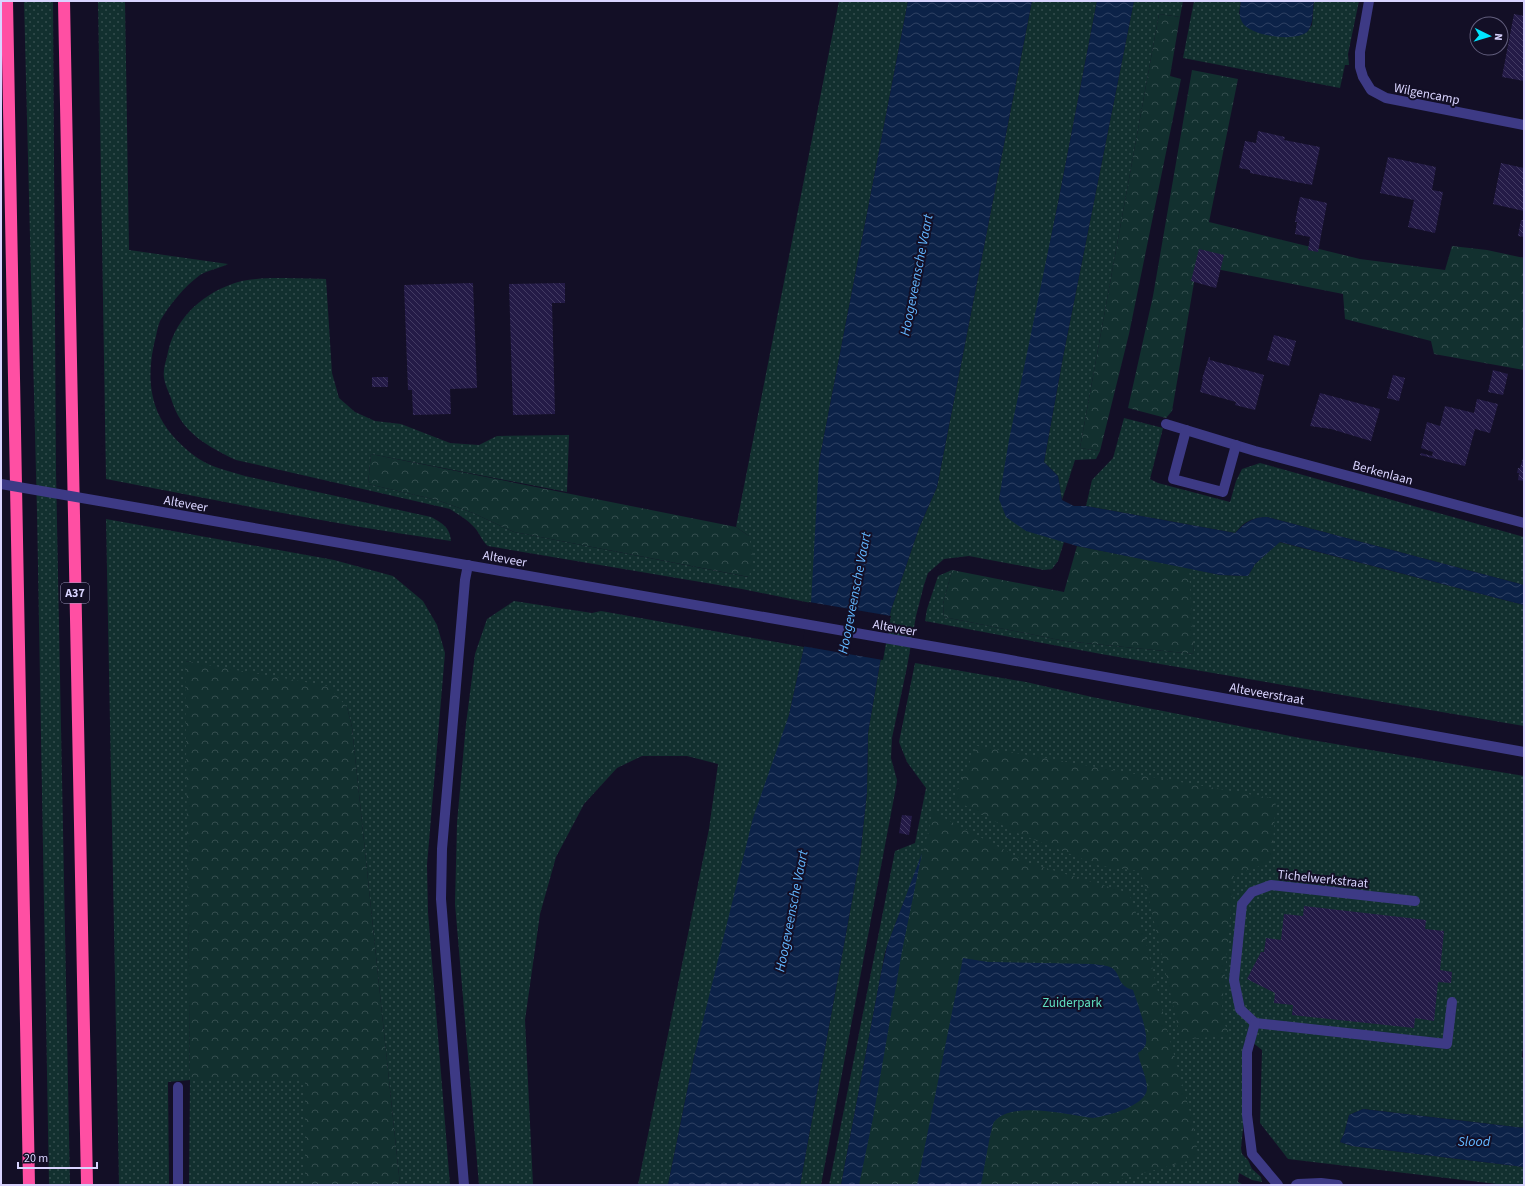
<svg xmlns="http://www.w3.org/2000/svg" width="1525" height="1186" font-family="'Source Sans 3',sans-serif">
<defs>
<pattern id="green-dots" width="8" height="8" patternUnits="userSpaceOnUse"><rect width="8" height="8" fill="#12302f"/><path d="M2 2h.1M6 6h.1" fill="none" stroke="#344d4e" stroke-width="1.8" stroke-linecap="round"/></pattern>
<pattern id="forest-crowns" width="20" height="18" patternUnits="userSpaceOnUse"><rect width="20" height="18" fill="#12302f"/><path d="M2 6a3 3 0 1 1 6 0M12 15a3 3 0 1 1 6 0" fill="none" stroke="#344d4e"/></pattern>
<pattern id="water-waves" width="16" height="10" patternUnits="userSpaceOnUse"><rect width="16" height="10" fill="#0c2248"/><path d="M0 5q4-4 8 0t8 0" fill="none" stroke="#2f4163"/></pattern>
<pattern id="building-back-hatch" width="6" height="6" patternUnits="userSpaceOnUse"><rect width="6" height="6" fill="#241b47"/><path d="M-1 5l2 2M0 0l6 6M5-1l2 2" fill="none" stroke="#433b63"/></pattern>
</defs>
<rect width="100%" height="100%" fill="#130f26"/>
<g fill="url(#green-dots)">
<path d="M24 1H53L56 472 70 1185H49L37 512Z"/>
<path d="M98 1H125L129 250 228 264C220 268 208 270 200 275 184 287 170 304 160 321 158 326 157 331 156 336 149 362 147 391 160 417 168 433 184 449 199 459 213 468 229 471 245 476L431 517C442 523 450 527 451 541 335 525 221 501 106 479Z"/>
<path d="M839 1H908L819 462 833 538 811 603 742 589 488 546C482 541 480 534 475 528 468 520 459 515 450 509L236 460C219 452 201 443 188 429 180 421 174 409 171 398 168 391 165 384 164 378 163 371 165 363 167 357 173 321 199 296 232 284 255 275 300 279 326 279L332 373 339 398 355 412 375 421 401 424 450 443 479 445 497 436 569 435 567 492 371 454 368 484 437 500 473 513 514 532 748 577 749 536 736 527Z"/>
<path d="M1032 1H1097L1058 203 999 499 1056 538 1064 542 1058 561 1052 569 1044 570 969 556 944 559 928 573 924 585 916 616 907 667 892 738 891 758 897 780 896 787 821 1185H800L860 857 867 792 868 733 880 663 891 610 919 528 937 487Z"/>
<path d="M1134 1H1183L1180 17 1159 14 1080 448 1100 451 1096 459 1075 460 1062 500 1058 476 1044 462 1063 357Z"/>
<path d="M1194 1H1241L1239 14 1307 32 1312 25 1314 1H1359L1348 54 1349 65H1345L1340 88 1183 58Z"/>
<path d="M1124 418 1163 428 1150 479 1158 483 1230 502 1236 481 1242 469 1260 463 1524 537V585L1267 517C1252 517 1244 522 1235 533L1086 506 1092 480 1113 458Z"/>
<path d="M106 519 334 560 393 576 423 601 437 625 445 653 427 865 428 912 450 1185H400L352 727 347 707 186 661 190 1079H305V1185H189L190 1080 168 1082 169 1185H119Z"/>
<path d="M1279 542 1524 605V726L1101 654 925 621 927 609 938 576 952 570 943 604 944 617 1065 641 1194 654 1189 599V568L1220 575 1248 576 1255 564Z"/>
<path d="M514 601 592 613 601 611 804 647 789 715 694 1057 668 1185H638L709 829 718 764 687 756H642L617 768 584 804 556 857 540 914 525 1020 533 1185H479L455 904 457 823 466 724 475 654 487 619Z"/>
<path d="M915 663 1026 682 1092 697 1300 738 1524 776V1037L1522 1057 1524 1059V1128L1363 1109 1349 1115 1344 1134 1340 1142 1352 1146 1524 1167V1185H1505L1288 1159 1260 1123 1262 1050 1252 1042 1241 1148 1242 1154 1248 1160 1252 1169 1261 1177 1262 1182 1252 1180 1239 1173 1238 1182 1244 1185H851L904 901 885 952 841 1185H829L895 851 915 843 926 788 907 762 899 742Z"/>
</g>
<g fill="url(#forest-crowns)">
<path d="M1159 14 1180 17 1170 76 1181 79 1129 334 1100 451 1080 448Z"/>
<path d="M1192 70 1238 79 1209 222 1360 259 1445 270 1452 246 1487 250 1524 258V370L1434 354 1431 341 1345 319 1343 294 1206 267 1196 271 1172 411 1166 418 1128 408 1153 296Z"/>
<path d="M371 454 736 527 749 536 753 556 749 577 514 532 473 513 437 500 368 484Z"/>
<path d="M1077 546 1189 568 1194 654 1065 641 944 617 943 604 952 570 1064 592Z"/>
<path d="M185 661 328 686 347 707 352 727 400 1185H305V1079L190 1080Z"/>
<path d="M977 746 1276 799 1272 857 1263 865 1234 875 1221 1017 1230 1035 1181 1040 1147 891 1139 871 1100 866 1015 832 953 799Z"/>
<path d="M933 812 1029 863 1129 893 1145 938 1167 1029 1192 1120 1198 1154 1188 1161 1099 1185H981C983 1176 991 1126 994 1122 1012 1100 1068 1114 1093 1118 1110 1116 1132 1108 1145 1096L1146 1082 1140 1062 1127 988 1122 984 1114 969C1065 958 1013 965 964 958L917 1185H859L901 954H904C909 923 914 891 921 860 925 844 929 829 933 812Z"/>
</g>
<g fill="url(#water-waves)">
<path d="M908 1H1032L937 487 919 528 891 610 880 663 868 733 867 792 860 857 800 1185H668L694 1057 753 818 789 715 804 647 811 603 819 462Z"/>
<path d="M1097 1H1134L1063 357 1044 462 1058 476 1062 500 1074 506H1086L1235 533C1245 523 1252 517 1267 517L1524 585V605L1280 542 1255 564 1248 576 1220 575 1077 546 1026 531 1006 517 999 499 1009 440 1058 203Z"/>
<path d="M1241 1H1314C1312 11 1314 23 1308 31 1297 43 1249 36 1242 22 1238 15 1240 9 1241 1Z"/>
<path d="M922 853 902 951 873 1118 859 1185H841L881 973 887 946Z"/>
<path d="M963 958 988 962 1093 964C1099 965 1107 965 1112 968 1122 975 1116 985 1133 990 1137 1002 1148 1031 1146 1043 1145 1048 1142 1050 1138 1053 1140 1065 1147 1077 1147 1089 1146 1106 1107 1116 1093 1118 1068 1115 1012 1100 994 1122 991 1126 983 1176 981 1185H917Z"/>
<path d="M1363 1109 1524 1128V1167L1352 1146 1340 1142 1344 1134 1349 1115Z"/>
</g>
<path fill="#130f26" d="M809 602 891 616 883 660 802 646Z"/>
<g fill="url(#building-back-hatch)">
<path d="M1514 14 1524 16V81L1502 77Z"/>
<path d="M1258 131 1285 137 1284 140 1320 147 1312 185 1250 173V170L1239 168 1245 141 1256 143Z"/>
<path d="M1388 157 1436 167 1432 190 1443 192 1435 233 1408 227 1414 200 1380 193Z"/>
<path d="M1501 163 1524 168V211L1493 204Z"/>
<path d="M1300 197 1327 203 1318 252 1308 250 1310 237 1295 234 1297 222H1295Z"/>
<path d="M1521 220H1524V237L1518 236Z"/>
<path d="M1199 249 1224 255 1216 288 1191 281Z"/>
<path d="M473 283 477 388 450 389 451 414 413 415 412 390H408L404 285Z"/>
<path d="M565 283V303H552L555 414 513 415 509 284Z"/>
<path d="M1274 335 1296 341 1289 366 1267 360Z"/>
<path d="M1209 357 1210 358V360L1264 375 1255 410 1235 405 1236 402 1200 392 1203 379H1202Z"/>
<path d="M1493 370 1508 374 1503 395 1488 392Z"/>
<path d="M1393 375 1405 378 1399 401 1387 398Z"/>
<rect x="372" y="377" width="16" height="10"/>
<path d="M1320 393 1380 409 1371 441 1331 429 1310 426Z"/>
<path d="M1477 399 1498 404 1490 433 1475 429 1465 466 1420 455 1421 453 1432 456 1433 452 1421 448 1427 422 1440 426 1445 406 1474 413Z"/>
<path d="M1524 455V481L1518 480 1519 473H1517L1518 468H1520Z"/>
<path d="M902 815 912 816 909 835 899 833Z"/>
<path d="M1304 906 1426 920 1425 929 1444 931 1440 970 1452 972 1451 983 1438 982 1434 1021 1415 1018 1414 1028 1292 1015 1293 1005 1274 1003 1275 993 1247 979 1261 952H1264L1266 938 1281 940 1284 914 1303 916Z"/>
</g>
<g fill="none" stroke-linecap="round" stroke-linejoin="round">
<g stroke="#3d3a85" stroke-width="10">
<path d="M1369 1 1360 52V67L1363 77 1371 90 1386 98 1524 125"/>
<path d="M1166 424 1255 451 1524 523"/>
<path d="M1186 430 1173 479 1223 492 1236 445"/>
<path d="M1415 901 1271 885 1252 892 1242 904 1234 980 1240 1009 1255 1023 1447 1044 1452 1002"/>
<path d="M1255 1023 1247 1052V1115L1252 1154 1278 1185"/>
<path d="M178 1087V1185"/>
<path d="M464 1185 441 899 442 849 465 580 468 565"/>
<path d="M1296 1185 1298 1184 1321 1183 1338 1185"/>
</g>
<path stroke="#3d3a85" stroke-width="10" d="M151 510 1005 659 1524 752"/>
<g stroke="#ff4fa3" stroke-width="12">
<path d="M7 1 29 1185"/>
<path d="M64 1 87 1185"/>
</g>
<path stroke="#3d3a85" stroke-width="10" d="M1 484 151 510"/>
</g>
<g text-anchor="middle" stroke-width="4" stroke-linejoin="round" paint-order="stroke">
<rect fill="#130f26" stroke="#9e99be" stroke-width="1" x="61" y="583" width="28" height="20" rx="3"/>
<g font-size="12" font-weight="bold" fill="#d9d4ff">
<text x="75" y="597">A37</text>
</g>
<g font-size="13" fill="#d9d4ff" stroke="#130f26">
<text transform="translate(1427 93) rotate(11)" y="5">Wilgencamp</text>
<text transform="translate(1383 472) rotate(15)" y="5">Berkenlaan</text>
<text transform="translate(186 503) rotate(10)" y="5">Alteveer</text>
<text transform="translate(505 558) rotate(10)" y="5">Alteveer</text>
<text transform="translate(895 627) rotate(10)" y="5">Alteveer</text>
<text transform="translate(1267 693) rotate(10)" y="5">Alteveerstraat</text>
<text transform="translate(1323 878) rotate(6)" y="5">Tichelwerkstraat</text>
</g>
<g font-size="13" fill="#5fe0c0" stroke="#130f26">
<text x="1072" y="1007">Zuiderpark</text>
</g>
<g font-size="14" font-style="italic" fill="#62b6ff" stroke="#130f26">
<text transform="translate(916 275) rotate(-79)" y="5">Hoogeveensche Vaart</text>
<text transform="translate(854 593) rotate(-79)" y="5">Hoogeveensche Vaart</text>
<text transform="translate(791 911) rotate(-79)" y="5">Hoogeveensche Vaart</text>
<text x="1474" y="1146">Slood</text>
</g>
</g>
<rect width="1525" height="1186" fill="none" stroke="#d9d4ff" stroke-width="4"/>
<g transform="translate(1489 36) rotate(95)"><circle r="19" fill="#130f26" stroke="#625e7d"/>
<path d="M0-3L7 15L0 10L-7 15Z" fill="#00e5ff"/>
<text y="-6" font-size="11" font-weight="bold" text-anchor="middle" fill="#d9d4ff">N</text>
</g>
<path d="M18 1162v6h79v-6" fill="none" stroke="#d9d4ff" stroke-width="2"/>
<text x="24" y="1162" font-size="12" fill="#d9d4ff" stroke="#130f26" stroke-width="3" paint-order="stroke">20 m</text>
</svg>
